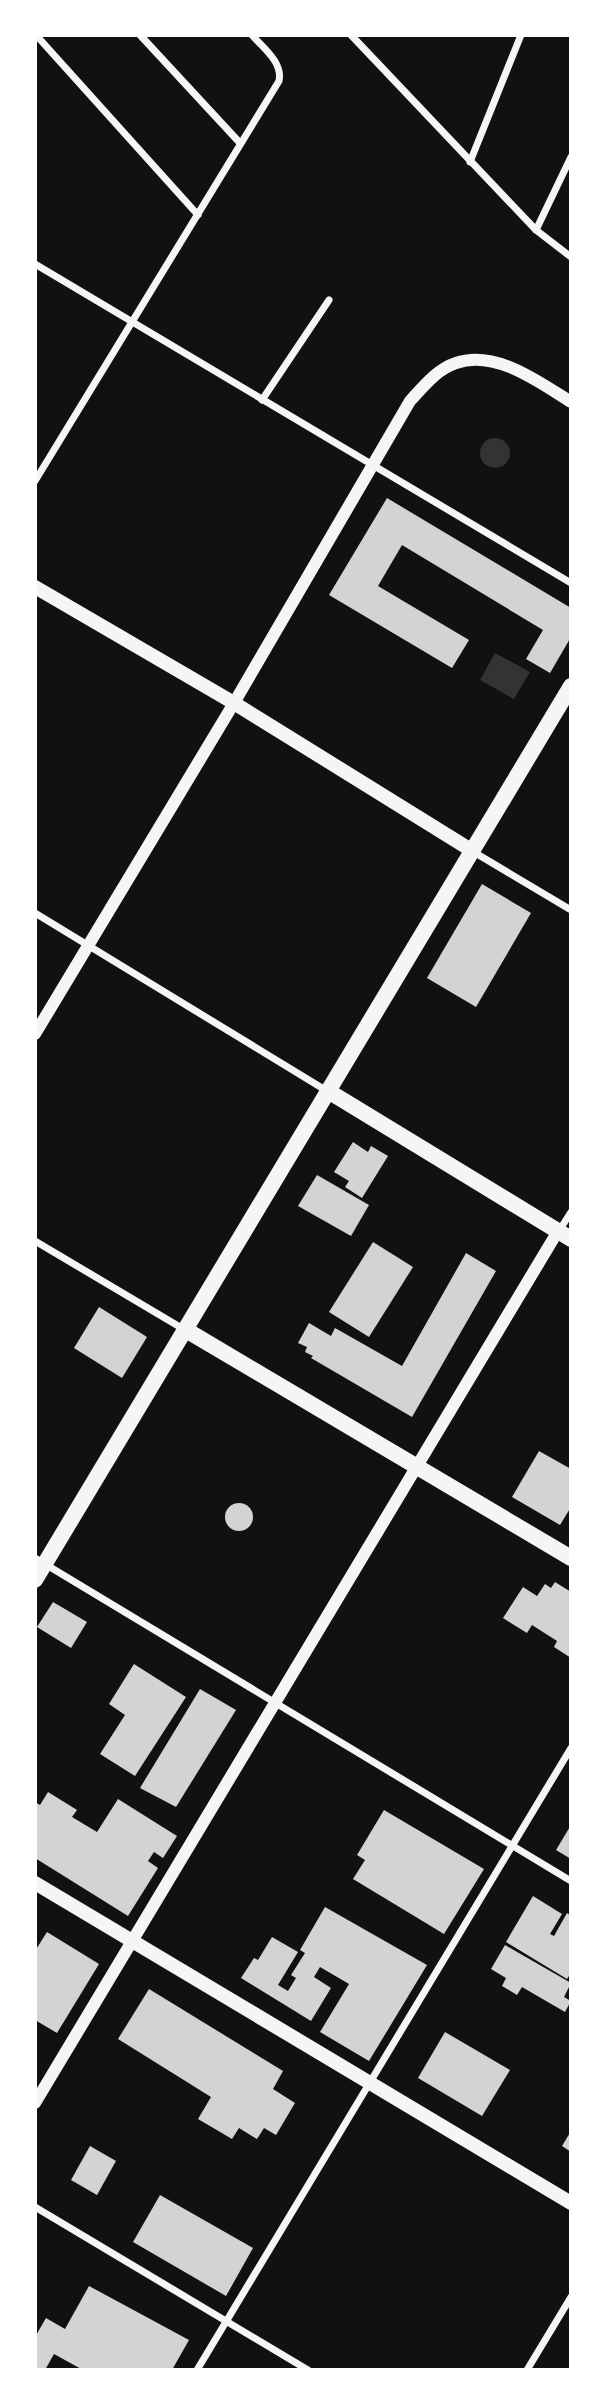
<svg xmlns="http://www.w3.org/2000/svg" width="606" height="2405" font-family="'Archivo Narrow',sans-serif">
<rect width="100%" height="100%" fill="#111"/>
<g fill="#333">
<circle cx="495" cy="453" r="15"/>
<path d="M495 653 530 672 514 699 480 680Z"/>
</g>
<g fill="#d3d3d3">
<path d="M387 498 571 608V637L550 673 526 659 543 630 402 545 378 586 469 640 452 668 329 595Z"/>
<path d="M482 884 531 913 476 1007 427 978Z"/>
<path d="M353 1142 368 1152 371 1146 388 1156 362 1198 345 1187 349 1181 334 1172Z"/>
<path d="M317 1175 369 1205 351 1236 298 1206Z"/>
<path d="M373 1242 413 1267 369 1337 329 1312Z"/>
<path d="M466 1253 496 1271 412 1417 311 1358 313 1356 305 1352 307 1347 298 1343 309 1323 331 1336 335 1328 402 1366Z"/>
<path d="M99 1307 147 1337 122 1378 74 1348Z"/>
<path d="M539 1451 571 1469V1507L560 1525 512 1497Z"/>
<circle cx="239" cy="1517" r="14"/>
<path d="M555 1582 571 1592V1658L554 1647 557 1641 532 1625 527 1633 503 1618 523 1587 537 1596 545 1584 551 1588Z"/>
<path d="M53 1602 87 1622 71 1648 37 1627Z"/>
<path d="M134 1664 186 1697 135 1776 100 1754 125 1715 109 1704Z"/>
<path d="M200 1689 236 1710 176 1807 140 1788Z"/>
<path d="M48 1792 77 1810 72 1817 97 1832 118 1799 177 1836 163 1858 154 1852 148 1861 158 1868 128 1916 35 1858V1802L40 1805Z"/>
<path d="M384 1810 484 1869 444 1934 353 1879 365 1860 357 1855Z"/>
<path d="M571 1825V1859L556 1850Z"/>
<path d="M533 1896 562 1914 550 1934 554 1936 567 1913 571 1916V1973L567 1979 506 1942Z"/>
<path d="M325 1907 427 1965 369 2061 320 2032 349 1984 320 1967 314 1977 331 1988 311 2021 241 1978 254 1958 258 1960 272 1937 298 1952 278 1985 288 1991 296 1978 291 1975 305 1953 300 1950Z"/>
<path d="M47 1932 99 1964 57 2033 35 2020V1951Z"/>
<path d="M505 1945 571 1983 564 1997 571 2001 565 2012 522 1987 517 1995 502 1986 506 1978 491 1969Z"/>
<path d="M149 1989 283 2071 273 2089 295 2103 276 2135 264 2128 257 2139 239 2128 232 2139 198 2119 211 2097 118 2039Z"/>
<path d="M445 2032 510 2070 482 2116 418 2078Z"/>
<path d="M571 2131V2152L562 2146Z"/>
<path d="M90 2146 116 2161 97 2195 71 2180Z"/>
<path d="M160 2195 253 2248 226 2296 133 2242Z"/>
<path d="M89 2286 189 2340 172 2370H83L54 2354 45 2370H35V2337L46 2318 65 2329Z"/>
</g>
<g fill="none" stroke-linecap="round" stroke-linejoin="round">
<g stroke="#f5f5f5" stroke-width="7">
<path d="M36 35 198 215"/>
<path d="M140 35 240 143"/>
<path d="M351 35 536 230 571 257"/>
<path d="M470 162 521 35"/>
<path d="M536 230 571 157"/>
<path d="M35 264 571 583"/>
<path d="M262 400 329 300"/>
<path d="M35 481 279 81C283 62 263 48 252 35"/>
<path d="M472 851 571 910"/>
<path d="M35 913 327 1091"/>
<path d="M559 1231 571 1212"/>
<path d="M35 1241 185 1330"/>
<path d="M35 1558 571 1881"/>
<path d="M35 2207 308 2370"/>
<path d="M197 2370 571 1748"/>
<path d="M527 2370 571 2297"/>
</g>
<g stroke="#f5f5f5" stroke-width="12">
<path d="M35 1034 234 703 410 401C423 387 437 369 456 363 495 349 539 382 571 402"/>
<path d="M35 2103 558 1231"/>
</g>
<g stroke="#f5f5f5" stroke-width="14">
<path d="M35 587 234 703 471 850"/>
<path d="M35 1883 571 2203"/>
</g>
<g stroke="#f5f5f5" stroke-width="16">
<path d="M328 1091 571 1239"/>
<path d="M186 1330 571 1558"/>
<path d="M35 1580 571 686"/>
</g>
</g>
<rect width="606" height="2405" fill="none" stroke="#ffffff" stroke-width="74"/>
</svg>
